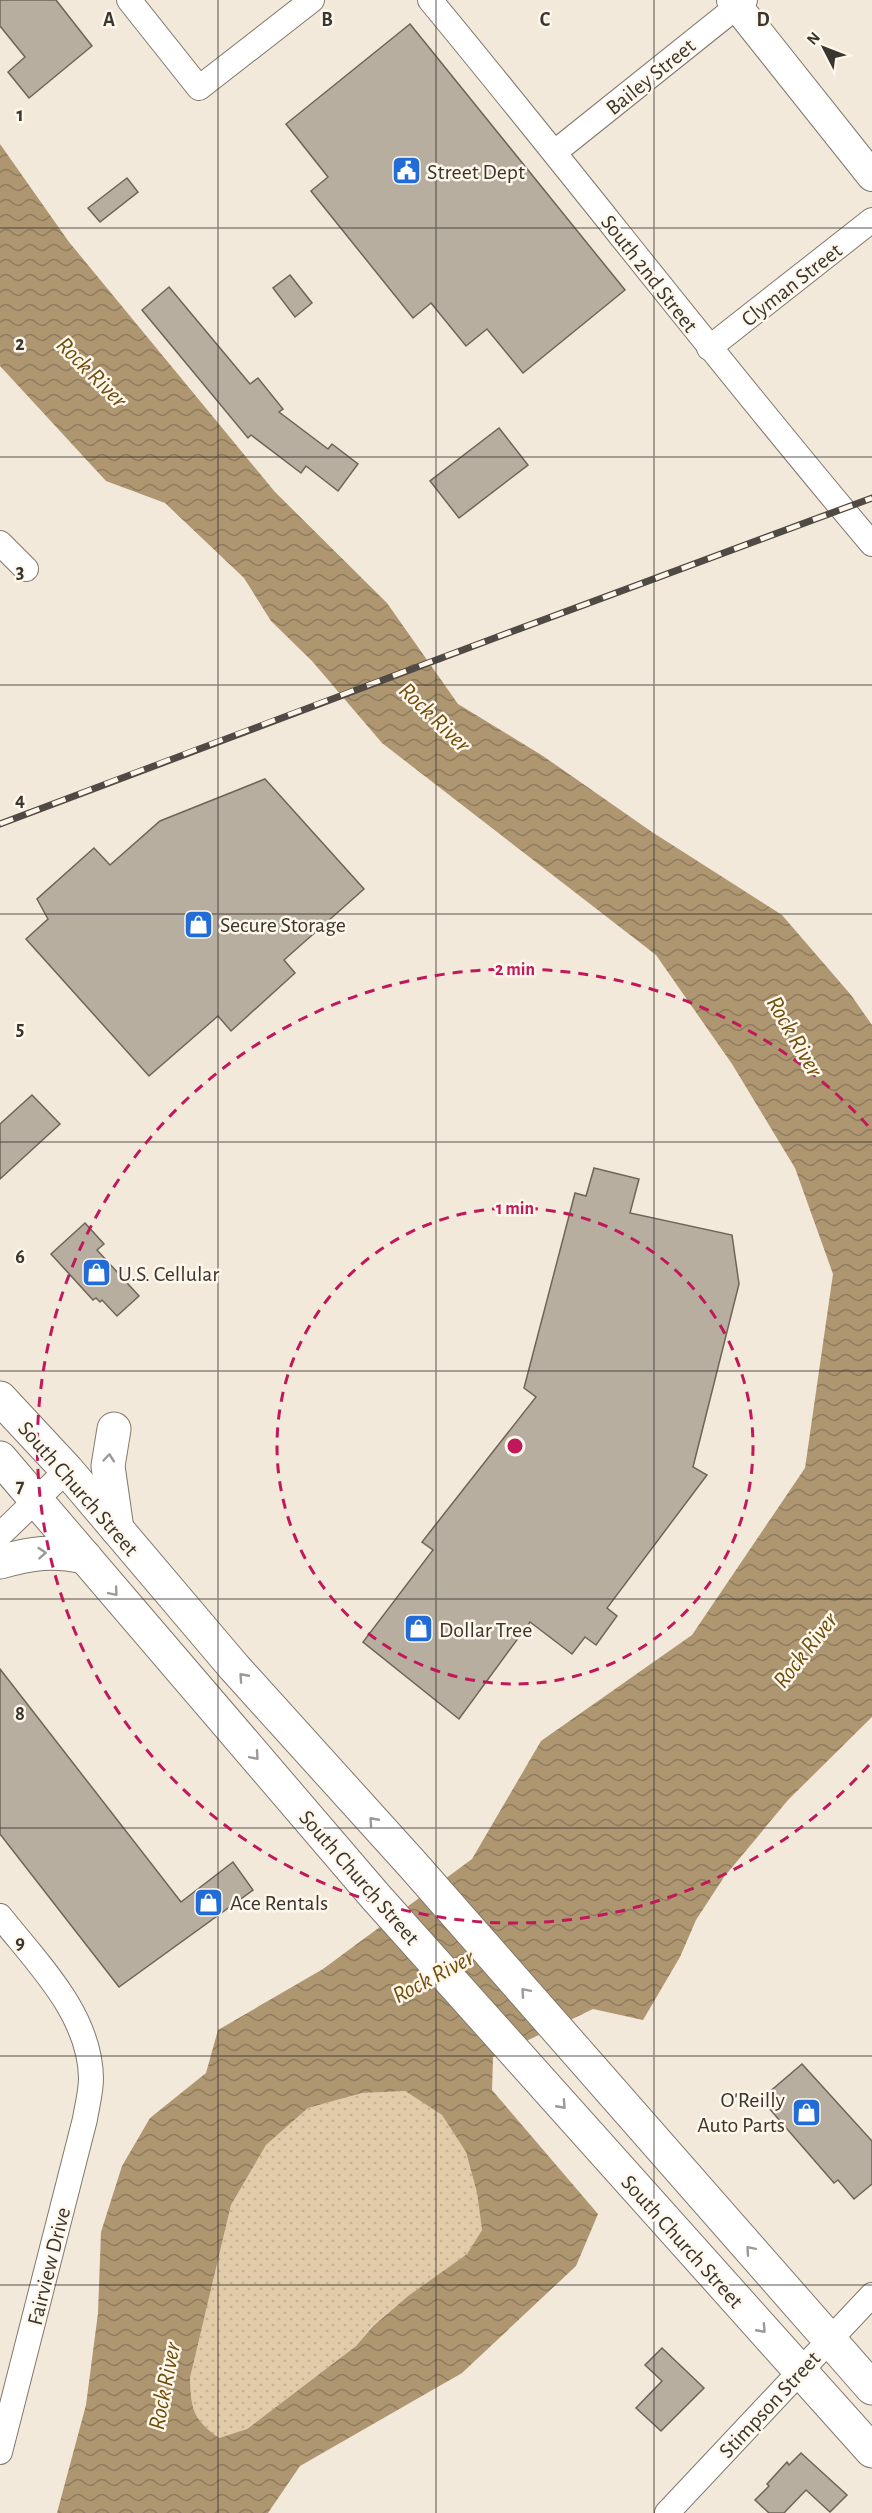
<svg xmlns="http://www.w3.org/2000/svg" width="872" height="2513" font-family="'Alegreya Sans',sans-serif">
<defs>
<pattern id="park-dots" width="8" height="8" patternUnits="userSpaceOnUse" patternTransform="scale(1.5)"><rect width="8" height="8" fill="#e2cba8"/><path d="M2 2h.1M6 6h.1" fill="none" stroke="#c3af91" stroke-width="1.8" stroke-linecap="round"/></pattern>
<pattern id="water-waves" width="16" height="10" patternUnits="userSpaceOnUse" patternTransform="scale(1.5)"><rect width="16" height="10" fill="#ae9671"/><path d="M0 5q4-4 8 0t8 0" fill="none" stroke="#8f7b5d"/></pattern>
</defs>
<rect width="100%" height="100%" fill="#f3e9da"/>
<path fill="url(#park-dots)" d="M405 2091 442 2115 466 2152 477 2193 482 2230 467 2254 408 2296 372 2326 356 2346 247 2429 219 2438C193 2419 191 2410 190 2378L231 2205 266 2145 308 2108 362 2093Z"/>
<path fill="url(#water-waves)" fill-rule="evenodd" d="M0 144 69 242 275 492 387 603 458 704 543 756 652 832 782 915 851 995 872 1025V1717L788 1800 724 1877 696 1920 680 1957 643 2020 593 2009 493 2057 492 2090 598 2214 576 2266 462 2373 300 2466 268 2513H57L86 2405 98 2313 101 2232 122 2166 150 2118 206 2073 218 2030 323 1969 472 1859 541 1741 692 1635 805 1468 833 1274 795 1168 732 1064 656 955 382 743 312 661 271 621 244 578 165 503 106 481 0 366ZM405 2091 442 2115 466 2152 477 2193 482 2230 467 2254 408 2296 373 2326 356 2346 247 2429 219 2438C193 2419 191 2410 190 2378L231 2205 266 2145 308 2108 362 2093Z"/>
<g fill="#b7aea0" stroke="#6d6558" stroke-width="1.5">
<path d="M0 0H56L92 46 29 98 8 72 25 57 0 26Z"/>
<path d="M410 24 625 290 523 373 487 329 466 346 431 303 413 318 311 191 328 177 286 124Z"/>
<path d="M127 178 138 192 100 222 88 208Z"/>
<path d="M290 275 312 303 295 317 273 288Z"/>
<path d="M169 287 250 384 258 378 283 409 279 412 328 449 332 444 358 464 338 491 306 466 301 473 251 435 248 438 142 310Z"/>
<path d="M499 428 528 465 459 518 430 481Z"/>
<path d="M265 779 364 889 284 960 295 973 231 1031 218 1016 149 1076 26 939 48 919 37 899 94 848 110 865 160 821Z"/>
<path d="M32 1095 60 1124 0 1179V1124Z"/>
<path d="M594 1168 639 1179 630 1213 732 1235 739 1284 693 1467 707 1475 607 1608 617 1616 596 1645 585 1637 572 1654 530 1622 459 1719 363 1642 433 1550 422 1542 536 1397 524 1388 575 1193 586 1196Z"/>
<path d="M85 1223 104 1244 97 1250 139 1296 117 1316 102 1300 100 1302 96 1298 93 1300 51 1254Z"/>
<path d="M0 1669 181 1902 233 1862 253 1890 119 1987 0 1834Z"/>
<path d="M802 2064 872 2141V2184L854 2199 838 2180 834 2183 761 2099Z"/>
<path d="M662 2348 704 2388 661 2431 636 2408 662 2381 645 2365Z"/>
<path d="M801 2453 847 2495 830 2512 806 2490 784 2513H769L755 2500 769 2486 767 2484 787 2462 789 2465Z"/>
</g>
<g fill="none" stroke-linecap="round" stroke-linejoin="round">
<defs>
<g id="minor">
<path d="M129 0 199 88 312 0"/>
<path d="M430 0C579 180 721 366 872 544"/>
<path d="M555 152 745 0"/>
<path d="M709 348 872 220"/>
<path d="M0 543 26 569"/>
<path d="M0 1535 67 1470"/>
<path d="M0 1916C37 1963 90 2014 91 2078 91 2092 87 2106 85 2119L0 2452"/>
<path d="M667 2513 872 2295"/>
</g>
<path id="tertiary" d="M732 0 872 176"/>
<g id="secondary">
<path d="M0 1398 67 1470 234 1667 413 1865 872 2388"/>
<path d="M114 1429 108 1466 117 1529"/>
<path d="M0 1458 375 1896 872 2451"/>
<path d="M0 1562C32 1553 52 1550 85 1557"/>
</g>
</defs>
<use href="#minor" stroke="#81786b" stroke-width="26"/>
<use href="#tertiary" stroke="#81786b" stroke-width="32"/>
<use href="#secondary" stroke="#81786b" stroke-width="35"/>
<use href="#minor" stroke="#fff" stroke-width="24"/>
<use href="#tertiary" stroke="#fff" stroke-width="30"/>
<use href="#secondary" stroke="#fff" stroke-width="33"/>
<defs>
<path id="rail" d="M0 824C290 713 581 606 872 498"/>
</defs>
<use href="#rail" stroke="#4f4a43" stroke-width="7"/>
<use href="#rail" stroke="#fff7eb" stroke-width="4.5" stroke-dasharray="14" stroke-linecap="butt"/>
</g>
<defs><path id="oneway-chevron" d="M-2-3.5L2.5 0L-2 3.5" fill="none" stroke-width="1.6" stroke-linecap="round" stroke-linejoin="round" transform="scale(1.5)"/></defs>
<g stroke="#9c9a97">
<use href="#oneway-chevron" transform="translate(109 1458) rotate(-85)"/>
<use href="#oneway-chevron" transform="translate(42 1553) rotate(-4)"/>
<use href="#oneway-chevron" transform="translate(114 1592) rotate(50)"/>
<use href="#oneway-chevron" transform="translate(243 1677) rotate(-132)"/>
<use href="#oneway-chevron" transform="translate(255 1756) rotate(49)"/>
<use href="#oneway-chevron" transform="translate(373 1821) rotate(-132)"/>
<use href="#oneway-chevron" transform="translate(525 1992) rotate(-131)"/>
<use href="#oneway-chevron" transform="translate(562 2105) rotate(48)"/>
<use href="#oneway-chevron" transform="translate(750 2250) rotate(-131)"/>
<use href="#oneway-chevron" transform="translate(762 2329) rotate(48)"/>
</g>
<path fill="none" stroke="#39352f" stroke-width="1.5" stroke-opacity="0.55" d="M218 0V2513M436 0V2513M654 0V2513M0 228H872M0 457H872M0 685H872M0 914H872M0 1142H872M0 1371H872M0 1599H872M0 1828H872M0 2056H872M0 2285H872"/>
<g fill="none" stroke="#c2185b" stroke-width="3" stroke-dasharray="10 8">
<circle cx="515" cy="1446" r="238"/>
<path d="M869 1765A477 477 0 1 1 869 1127"/>
</g>
<defs>
<symbol id="civic-square" viewBox="-11 -11 22 22"><rect x="-9" y="-9" width="18" height="18" rx="4" fill="#226cd7" stroke="#fff7eb"/><path d="M-.6-6.5H3V-4.5H.6V-3L4-1V1h2V6H-6V1h2V-1L-.6-3ZM-1.2 2.5V6h2.4V2.5Z" fill="#fff"/></symbol>
<symbol id="shop-square" viewBox="-11 -11 22 22"><rect x="-9" y="-9" width="18" height="18" rx="4" fill="#226cd7" stroke="#fff7eb"/><path d="M-5-2.5h2.3a2.7 3.5 0 0 1 5.4 0H5L5.5 6h-11ZM-1.5-2.5h3a1.5 2.3 0 0 0-3 0Z" fill="#fff"/></symbol>
</defs>
<g fill-rule="evenodd">
<use href="#civic-square" x="390" y="154" width="33" height="33"/>
<use href="#shop-square" x="182" y="908" width="33" height="33"/>
<use href="#shop-square" x="80" y="1256" width="33" height="33"/>
<use href="#shop-square" x="402" y="1612" width="33" height="33"/>
<use href="#shop-square" x="192" y="1886" width="33" height="33"/>
<use href="#shop-square" x="790" y="2096" width="33" height="33"/>
</g>
<g text-anchor="middle" stroke-width="5" stroke-linejoin="round" paint-order="stroke">
<g font-size="22" fill="#39352f" stroke="#fff7eb">
<text transform="translate(650 76) rotate(-39)" y="8">Bailey Street</text>
<text transform="translate(650 273) rotate(52)" y="8">South 2nd Street</text>
<text transform="translate(791 284) rotate(-38)" y="8">Clyman Street</text>
<text transform="translate(79 1488) rotate(49)" y="8">South Church Street</text>
<text transform="translate(360 1877) rotate(49)" y="8">South Church Street</text>
<text transform="translate(683 2241) rotate(48)" y="8">South Church Street</text>
<text transform="translate(48 2266) rotate(-76)" y="8">Fairview Drive</text>
<text transform="translate(769 2404) rotate(-47)" y="8">Stimpson Street</text>
</g>
<g font-size="22" fill="#39352f" stroke="#fff7eb" text-anchor="start">
<text x="427" y="179">Street Dept</text>
<text x="220" y="932">Secure Storage</text>
<text x="118" y="1281">U.S. Cellular</text>
<text x="439" y="1637">Dollar Tree</text>
<text x="230" y="1910">Ace Rentals</text>
<text x="785" y="2107" text-anchor="end">O'Reilly<tspan x="785" dy="25">Auto Parts</tspan></text>
</g>
<g font-size="24" font-style="italic" fill="#6f4e0b" stroke="#fff7eb">
<text transform="translate(92 372) rotate(45)" y="8">Rock River</text>
<text transform="translate(435 717) rotate(44)" y="8">Rock River</text>
<text transform="translate(795 1036) rotate(60)" y="8">Rock River</text>
<text transform="translate(805 1650) rotate(-52)" y="8">Rock River</text>
<text transform="translate(433 1976) rotate(-28)" y="8">Rock River</text>
<text transform="translate(164 2386) rotate(-79)" y="8">Rock River</text>
</g>
</g>
<g font-size="20" text-anchor="middle" font-weight="bold" fill="#39352f" stroke="#fff7eb" stroke-width="5" stroke-linejoin="round" paint-order="stroke">
<text x="109" y="26">A</text>
<text x="327" y="26">B</text>
<text x="545" y="26">C</text>
<text x="763" y="26">D</text>
<text x="20" y="121">1</text>
<text x="20" y="350">2</text>
<text x="20" y="578">3</text>
<text x="20" y="806">4</text>
<text x="20" y="1035">5</text>
<text x="20" y="1263">6</text>
<text x="20" y="1492">7</text>
<text x="20" y="1720">8</text>
<text x="20" y="1949">9</text>
</g>
<circle cx="515" cy="1446" r="9" fill="#c2185b" stroke="#fff7eb" stroke-width="3"/>
<g font-size="18" text-anchor="middle" font-weight="bold" fill="#c2185b" stroke="#fff7eb" stroke-width="5" stroke-linejoin="round" paint-order="stroke">
<text x="515" y="975">2 min</text>
<text x="515" y="1214">1 min</text>
</g>
<g transform="translate(824 48) rotate(312)" stroke="#fff7eb" stroke-width="4.5" paint-order="stroke">
<path d="M0-4.5L10 22L0 15L-10 22Z" fill="#39352f"/>
<text y="-9" font-size="16" font-weight="bold" text-anchor="middle" fill="#39352f">N</text>
</g>
</svg>
